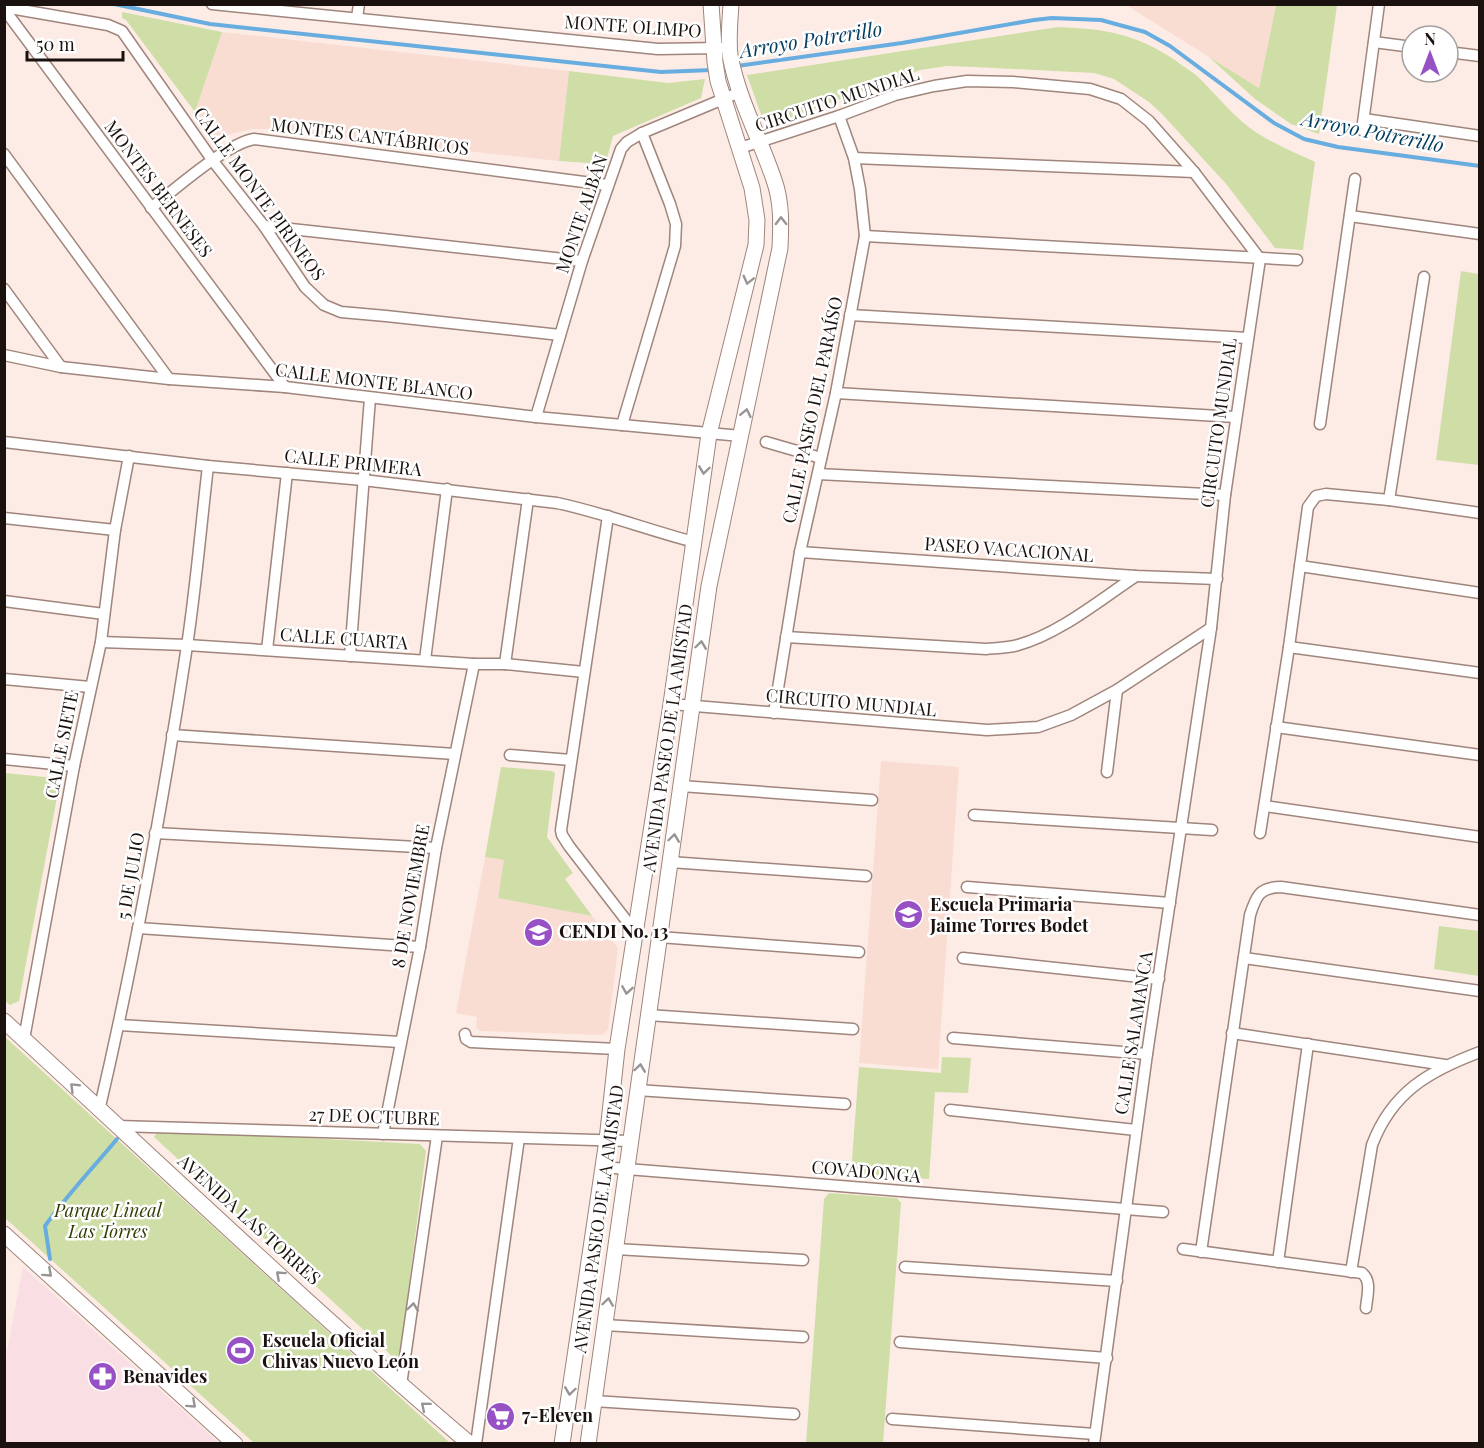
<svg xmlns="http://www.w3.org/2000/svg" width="1484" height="1448" font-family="'Playfair Display',serif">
<rect width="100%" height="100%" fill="#fdece5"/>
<path fill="#f9dee3" d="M23 1267 219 1443H5V1362Z"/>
<g fill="#faddd2">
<path d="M1126 5H1276L1259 88 1209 57Z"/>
<path d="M222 32 569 71 559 161 266 129H252L230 134 217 143 195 112Z"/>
<path d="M881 761 959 767 938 1069 859 1063Z"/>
<path d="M485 857 505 860 498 898 592 916 618 948 608 1030 602 1035 480 1031 476 1027 477 1017 456 1013Z"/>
</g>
<g fill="#cedea6">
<path d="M1276 5H1337L1319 134 1291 124 1255 99 1209 57 1259 88Z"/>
<path d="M122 12 222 32 195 112 126 20 122 18Z"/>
<path d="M1058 27C1105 29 1134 33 1175 60 1182 66 1190 70 1197 76 1215 93 1230 113 1250 128 1269 142 1293 152 1315 162L1303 250 1275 248 1227 185 1162 114 1149 102 1114 79 1094 73 975 67 947 66 920 70 772 124 764 123 747 75Z"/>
<path d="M569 71 668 83 705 79 701 98 613 136 606 162 603 164 559 161Z"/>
<path d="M1461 271 1479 274V465L1436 460Z"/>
<path d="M501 767 552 771 555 773 547 837 573 873 565 879 592 916 498 898 504 860 485 857Z"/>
<path d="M5 773 55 778 60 781 19 1001 10 1005 4 1000Z"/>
<path d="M1439 926 1479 931V976L1434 969Z"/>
<path d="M5 1037 450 1443H254L5 1218Z"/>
<path d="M942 1057 971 1058 968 1093 935 1092 929 1179 851 1173 859 1067 941 1073Z"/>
<path d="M158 1130 420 1144 426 1151 400 1355 394 1358 154 1137Z"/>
<path d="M829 1193 897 1198 901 1203 883 1443H806L824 1199Z"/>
</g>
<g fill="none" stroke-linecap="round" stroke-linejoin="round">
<g stroke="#68ade0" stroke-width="4">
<path d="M114 4 210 24 661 72 712 70"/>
<path d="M737 66 902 43 1034 20 1052 18 1101 20 1145 32 1170 46 1274 123 1304 139 1338 147 1480 166"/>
<path d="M50 1259 45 1226C67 1195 93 1168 117 1139"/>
</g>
<defs>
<g id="street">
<path d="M212 4 658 49 720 48"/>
<path d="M4 7 108 25 122 31 213 161 264 226 305 287 324 305 341 312 386 316 560 335"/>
<path d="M4 9 285 387"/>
<path d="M357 18 359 4"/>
<path d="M1374 42 1412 47"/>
<path d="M1448 52 1480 56"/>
<path d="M1364 119 1480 136"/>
<path d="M1362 130 1379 4"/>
<path d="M740 148 839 116 895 95 934 86 967 81 1013 82 1090 89 1121 99 1149 121 1194 172 1260 259 1225 495 1211 628 1147 1054 1094 1444"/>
<path d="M4 154 169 379"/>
<path d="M854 158 1194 172"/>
<path d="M151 208C175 189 226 144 254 139L607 185"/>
<path d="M1350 216 1480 234"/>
<path d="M264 226 582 261"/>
<path d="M865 236 1297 260"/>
<path d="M4 289 61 367"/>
<path d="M850 315 1248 338"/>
<path d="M4 355 61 367 169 379 285 387 536 417 741 436"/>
<path d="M836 393 1235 417"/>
<path d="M536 417 582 261 621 149 627 142 642 133 740 92"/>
<path d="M1320 424 1355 179"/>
<path d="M622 425 675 246 676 224 670 204 642 133"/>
<path d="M4 442 208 466 363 480 557 503C604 513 648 530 694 542"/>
<path d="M766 442 821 458"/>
<path d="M818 474 1225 495"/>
<path d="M1389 500 1424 277"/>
<path d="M608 516 561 830 562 835 569 846 636 933"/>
<path d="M4 518 115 530"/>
<path d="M800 552 1136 576 1217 579"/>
<path d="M1300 566 1480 593"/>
<path d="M4 601 104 614"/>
<path d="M786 637 986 649C997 648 1008 648 1018 645 1059 634 1101 599 1136 576"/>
<path d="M101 642 187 645 474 664H505L584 672"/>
<path d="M1289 647 1480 673"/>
<path d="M267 650 287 473"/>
<path d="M350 656 370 398"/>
<path d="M425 660 447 489"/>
<path d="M505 664 528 499"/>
<path d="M4 679 90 687"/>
<path d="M671 704 987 730 1038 727 1071 715 1117 690 1211 628"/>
<path d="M774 713 800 552 836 393 865 236 860 189 854 158 839 116"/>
<path d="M1276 727 1480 755"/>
<path d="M172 735 455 754"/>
<path d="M510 755 571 760"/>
<path d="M4 759 74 766"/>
<path d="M1107 772 1117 690"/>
<path d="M681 786 872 800"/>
<path d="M1265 806 1480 837"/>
<path d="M974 815 1212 830"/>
<path d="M155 833 436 848"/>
<path d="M1260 833 1289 647 1308 507 1316 496 1326 494 1389 500 1480 513"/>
<path d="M670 862 866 876"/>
<path d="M967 887 1170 903"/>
<path d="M138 928 420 947"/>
<path d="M659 937 859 952"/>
<path d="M963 958 1159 979"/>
<path d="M1244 958 1480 991"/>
<path d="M648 1015 853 1029"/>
<path d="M119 1025 400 1042"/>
<path d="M1232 1033 1445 1065"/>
<path d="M465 1034 466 1039 471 1042 617 1049"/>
<path d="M953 1038 1147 1054"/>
<path d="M24 1039 74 766 101 642 115 530 129 456"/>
<path d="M637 1090 845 1104"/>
<path d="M950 1110 1136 1130"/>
<path d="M99 1111C135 957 163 802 187 646 196 586 201 526 208 466"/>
<path d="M117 1126 630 1141"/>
<path d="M383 1134 420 947 436 848 474 664"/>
<path d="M602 1167 1163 1212"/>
<path d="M616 1249 803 1260"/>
<path d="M1183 1249 1362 1273C1372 1281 1367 1296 1366 1308"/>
<path d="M1201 1252 1250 915C1256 896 1260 887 1281 887L1480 915"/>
<path d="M1278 1262 1308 1044"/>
<path d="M905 1267 1117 1281"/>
<path d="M1351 1272 1372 1145C1392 1092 1429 1071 1480 1052"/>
<path d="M605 1325 803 1337"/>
<path d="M900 1342 1107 1358"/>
<path d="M401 1385 437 1136"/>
<path d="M594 1401 794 1414"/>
<path d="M892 1419 1095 1434"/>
<path d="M476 1444 519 1138"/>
</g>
<g id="secondary">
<path d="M4 1021C159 1163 310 1308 470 1444"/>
<path d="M4 1234 235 1444"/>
<path d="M562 1444 607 1140 617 1049 671 704 709 434 756 245 757 220 752 188 718 81 715 62 711 4"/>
<path d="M588 1444 709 586 780 248C781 225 782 202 774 180 760 138 738 99 730 55 728 39 730 21 731 4"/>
</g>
</defs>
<use href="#street" stroke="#9f857b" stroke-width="13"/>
<use href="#secondary" stroke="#9f857b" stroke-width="17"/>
<use href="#street" stroke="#fff" stroke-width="10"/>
<use href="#secondary" stroke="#fff" stroke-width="15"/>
</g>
<defs><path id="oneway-chevron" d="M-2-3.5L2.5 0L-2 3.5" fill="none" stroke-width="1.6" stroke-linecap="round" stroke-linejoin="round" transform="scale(1.5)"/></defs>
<g stroke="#989493">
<use href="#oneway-chevron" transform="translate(781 221) rotate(-91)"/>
<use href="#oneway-chevron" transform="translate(748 280) rotate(104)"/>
<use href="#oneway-chevron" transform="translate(746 413) rotate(-78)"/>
<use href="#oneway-chevron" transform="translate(704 470) rotate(98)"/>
<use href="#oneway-chevron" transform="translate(701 645) rotate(-82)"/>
<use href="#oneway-chevron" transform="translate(674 838) rotate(-82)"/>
<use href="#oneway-chevron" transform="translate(627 990) rotate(99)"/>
<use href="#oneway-chevron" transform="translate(640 1068) rotate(-82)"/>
<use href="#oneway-chevron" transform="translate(74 1087) rotate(-136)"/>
<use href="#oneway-chevron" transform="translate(48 1273) rotate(42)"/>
<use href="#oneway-chevron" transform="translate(280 1275) rotate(-138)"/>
<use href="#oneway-chevron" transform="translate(608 1302) rotate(-82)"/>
<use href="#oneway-chevron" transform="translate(413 1307) rotate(-82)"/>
<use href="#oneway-chevron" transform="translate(570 1391) rotate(98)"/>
<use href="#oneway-chevron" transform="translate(192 1404) rotate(42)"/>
<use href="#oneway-chevron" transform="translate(425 1406) rotate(-140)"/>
</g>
<defs>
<symbol id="school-disc" viewBox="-11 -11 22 22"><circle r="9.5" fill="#9751c5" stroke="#fff"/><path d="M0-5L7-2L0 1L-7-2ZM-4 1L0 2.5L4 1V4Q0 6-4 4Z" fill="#fff"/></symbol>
<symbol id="stadium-disc" viewBox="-11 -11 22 22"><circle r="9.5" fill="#9751c5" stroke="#fff"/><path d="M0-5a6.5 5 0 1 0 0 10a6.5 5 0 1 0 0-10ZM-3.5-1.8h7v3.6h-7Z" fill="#fff"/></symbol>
<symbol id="pharmacy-disc" viewBox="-11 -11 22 22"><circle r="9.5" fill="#9751c5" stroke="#fff"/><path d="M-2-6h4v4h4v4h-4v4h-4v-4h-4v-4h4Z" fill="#fff"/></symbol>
<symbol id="supermarket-disc" viewBox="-11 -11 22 22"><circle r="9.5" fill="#9751c5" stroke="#fff"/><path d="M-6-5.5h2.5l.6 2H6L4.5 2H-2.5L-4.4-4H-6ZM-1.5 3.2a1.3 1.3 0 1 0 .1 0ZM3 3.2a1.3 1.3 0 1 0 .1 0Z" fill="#fff"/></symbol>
</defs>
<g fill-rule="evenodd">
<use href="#school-disc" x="892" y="898" width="33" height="33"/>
<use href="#school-disc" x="522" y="916" width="33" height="33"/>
<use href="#stadium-disc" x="224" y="1334" width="33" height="33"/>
<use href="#pharmacy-disc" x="86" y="1360" width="33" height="33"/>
<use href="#supermarket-disc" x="484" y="1400" width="33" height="33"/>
</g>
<g text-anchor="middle" stroke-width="5" stroke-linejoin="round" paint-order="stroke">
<g font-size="18" fill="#1b110e" stroke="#fff">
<text transform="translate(633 27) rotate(4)" y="6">MONTE OLIMPO</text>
<text transform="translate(837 100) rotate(-18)" y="6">CIRCUITO MUNDIAL</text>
<text transform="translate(370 137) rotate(7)" y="6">MONTES CANTÁBRICOS</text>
<text transform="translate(158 189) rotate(53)" y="6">MONTES BERNESES</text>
<text transform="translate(259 194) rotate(54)" y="6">CALLE MONTE PIRINEOS</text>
<text transform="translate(582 214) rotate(-71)" y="6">MONTE ALBÁN</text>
<text transform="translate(374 382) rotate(7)" y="6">CALLE MONTE BLANCO</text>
<text transform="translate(813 410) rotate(-78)" y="6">CALLE PASEO DEL PARAÍSO</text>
<text transform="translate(1219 423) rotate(-82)" y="6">CIRCUITO MUNDIAL</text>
<text transform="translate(353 463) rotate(6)" y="6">CALLE PRIMERA</text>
<text transform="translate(1009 550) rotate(4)" y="6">PASEO VACACIONAL</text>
<text transform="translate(344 639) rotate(4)" y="6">CALLE CUARTA</text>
<text transform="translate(851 703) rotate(5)" y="6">CIRCUITO MUNDIAL</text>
<text transform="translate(668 738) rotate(-82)" y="6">AVENIDA PASEO DE LA AMISTAD</text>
<text transform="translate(62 745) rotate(-79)" y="6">CALLE SIETE</text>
<text transform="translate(131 876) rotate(-80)" y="6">5 DE JULIO</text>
<text transform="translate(411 896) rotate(-80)" y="6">8 DE NOVIEMBRE</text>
<text transform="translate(1134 1033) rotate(-81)" y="6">CALLE SALAMANCA</text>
<text transform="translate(374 1117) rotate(2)" y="6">27 DE OCTUBRE</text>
<text transform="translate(866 1172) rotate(5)" y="6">COVADONGA</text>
<text transform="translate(599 1219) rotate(-82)" y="6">AVENIDA PASEO DE LA AMISTAD</text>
<text transform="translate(249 1220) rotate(42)" y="6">AVENIDA LAS TORRES</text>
</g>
<g font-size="18" font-weight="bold" fill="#1b110e" stroke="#fff" text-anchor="start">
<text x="930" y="911">Escuela Primaria<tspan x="930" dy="21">Jaime Torres Bodet</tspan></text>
<text x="559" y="938">CENDI No. 13</text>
<text x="262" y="1347">Escuela Oficial<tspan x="262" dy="21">Chivas Nuevo León</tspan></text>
<text x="123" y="1383">Benavides</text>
<text x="522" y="1422">7-Eleven</text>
</g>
<g font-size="18" font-style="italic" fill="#323d01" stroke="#fff">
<text x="108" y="1217">Parque Lineal<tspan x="108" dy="21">Las Torres</tspan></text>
</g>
<g font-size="20" font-style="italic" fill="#023c5e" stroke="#fff">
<text transform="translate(811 40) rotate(-9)" y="7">Arroyo Potrerillo</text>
<text transform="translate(1373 132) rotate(11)" y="7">Arroyo Potrerillo</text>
</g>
</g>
<rect width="1484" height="1448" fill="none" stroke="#1b110e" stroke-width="12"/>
<g transform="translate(1430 54)"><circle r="28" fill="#ffffff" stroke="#a4a09f" stroke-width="1.5"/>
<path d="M0-4.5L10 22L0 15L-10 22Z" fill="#9751c5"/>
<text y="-9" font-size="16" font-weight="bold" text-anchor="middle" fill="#1b110e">N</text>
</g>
<path d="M27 51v9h96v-9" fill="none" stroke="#1b110e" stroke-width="3"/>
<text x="36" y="51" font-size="18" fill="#1b110e" stroke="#ffffff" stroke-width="4.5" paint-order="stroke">50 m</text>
</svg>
